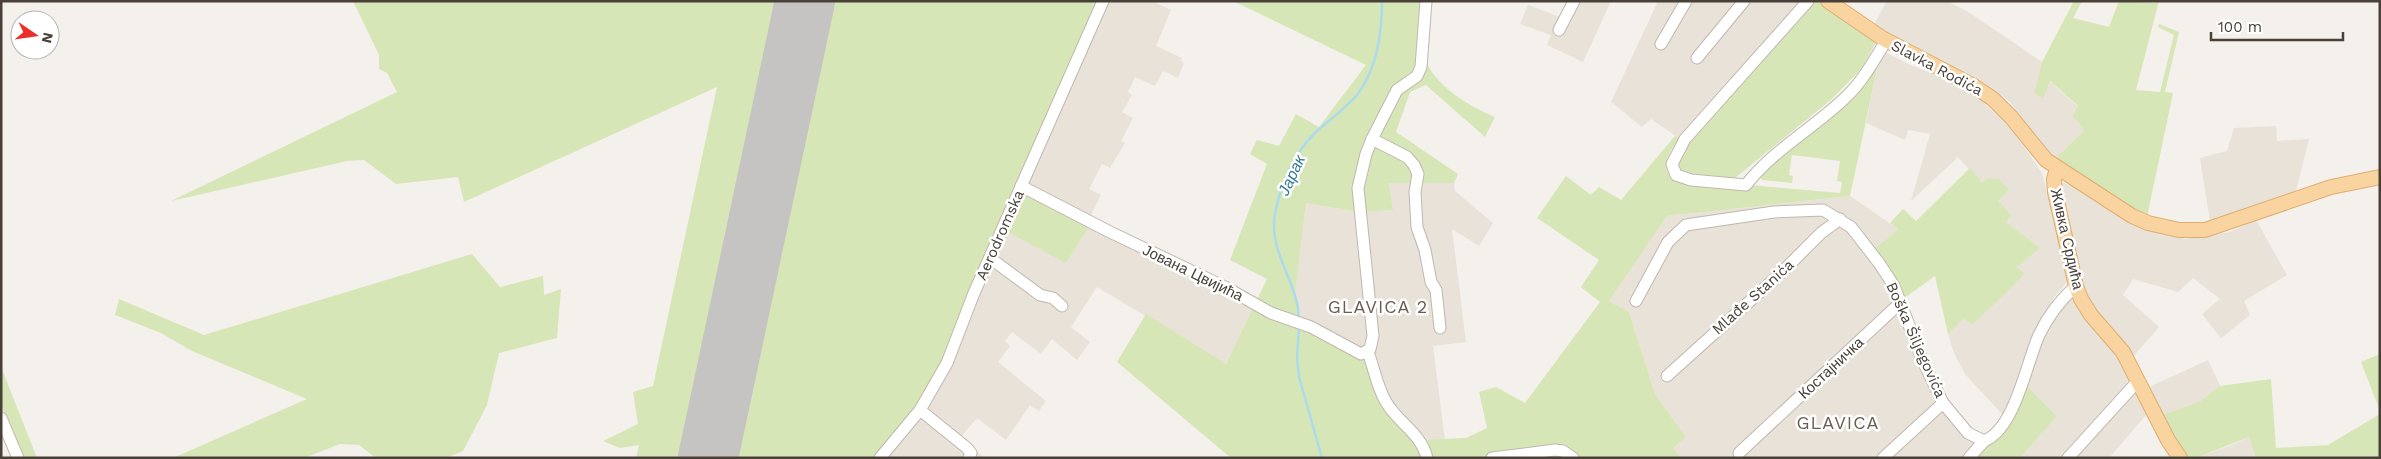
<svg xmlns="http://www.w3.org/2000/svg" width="2381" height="459" font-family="'Work Sans',sans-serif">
<rect width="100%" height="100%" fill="#f4f0eb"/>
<g fill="#e8e2d9">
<path d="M1108 1H1152L1171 10 1156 46 1182 58 1181 61 1184 63 1178 78 1163 71 1155 86 1135 77 1128 92 1132 95 1122 112 1133 118 1121 141 1125 143 1110 168 1102 164 1089 189 1101 195 1089 219 1029 185V182Z"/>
<path d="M1571 1H1611L1583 62 1547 45 1551 35 1520 24 1528 5 1563 18Z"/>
<path d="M1658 1H1803L1679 138 1651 119 1642 127 1611 102Z"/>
<path d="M1887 1H1947L1970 13 2042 62 2034 93 2049 81 2078 107 2084 130 2057 157 2051 159 2010 102 1992 88 1973 76 1949 66 1887 34 1874 24Z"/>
<path d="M1881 50 1910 65 1945 78 1973 93 2013 130 2042 173 2070 278 2055 296 2034 333 2012 397 2003 415 1965 374 1954 353 1948 334 1964 317 1971 324 2025 274 2017 267 2039 248 2006 222 1998 201 2008 190 1999 179 1987 178 1982 184 1958 157 1911 201 1930 134 1908 130 1905 140 1866 123Z"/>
<path d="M2276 126 2277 141 2309 139 2296 191 2210 222 2200 158 2227 151 2234 128Z"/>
<path d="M1389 183H1454L1455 191 1493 223 1479 246 1452 229 1466 342 1433 346 1445 441 1422 440 1395 411 1362 351 1302 320 1295 295 1306 203 1358 212 1393 210Z"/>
<path d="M2061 183 2073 185 2143 226 2185 239 2230 232 2256 220 2287 275 2244 301 2250 315 2221 338 2202 314 2220 299 2193 278 2178 292 2133 279 2123 295 2159 327 2131 359 2087 302 2057 186Z"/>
<path d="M1850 196 1898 229 1873 250 1949 404 1967 429 1980 437 1964 458H1682L1673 448 1686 437 1655 394 1629 312 1609 301 1667 216Z"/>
<path d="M1090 225 1254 306 1226 364 1097 287 1071 327 1090 342 1077 360 1052 339 1041 354 1012 332 1005 341 1010 346 998 362 1046 401 1039 411 1030 405 1006 440 977 418 960 438 985 458H883L1006 231Z"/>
<path d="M2075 292 2109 340 2147 414 2109 458H2020L2057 416 2025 384 2047 321Z"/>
<path d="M2208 360 2220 386 2199 402 2159 416 2147 388Z"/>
<path d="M2249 437 2256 458H2196L2232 445Z"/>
</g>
<g fill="#d7e6b6">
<path d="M353 1H1099L942 364 924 399 876 458H636L639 445 620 448 603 441 638 424 633 392 653 386 717 87 464 202 458 177 396 184 364 160 347 161 171 201 397 92 387 73 379 69V55Z"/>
<path d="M1424 1C1424 16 1420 42 1424 55 1431 84 1470 107 1495 117L1485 137 1426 85 1410 92 1396 132 1458 174 1454 183H1389L1393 210 1358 212 1306 203 1295 295 1303 329 1367 362 1404 427 1425 458H1231L1117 362 1146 314 1226 364 1267 279 1230 260 1267 164 1250 154 1257 140 1279 146 1296 114 1319 127 1366 65 1235 2Z"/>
<path d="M1809 1H1817L1876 42 1862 68 1833 98 1735 178 1679 172 1675 154Z"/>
<path d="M2074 1H2082L2073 18 2109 27 2119 1 2155 3 2159 1 2136 90 2160 92 2174 35 2158 27 2159 24 2179 32 2165 92 2173 93 2147 217 2051 159 2057 157 2084 130 2073 116 2078 106 2050 81 2043 99 2034 93 2042 62Z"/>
<path d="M1881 50 1850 196 1667 216 1609 301 1629 312 1655 394 1686 437 1673 448 1682 458H1428L1422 440 1466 438 1487 428 1479 392 1496 387 1525 403 1600 302 1581 287 1599 260 1537 218 1566 176 1591 195 1599 187 1621 200 1675 136 1679 138C1670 152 1660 163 1671 178L1840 193 1842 182 1837 181 1840 161 1792 155 1789 175 1793 176 1792 183 1762 180 1759 174 1850 97Z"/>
<path d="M1970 168 1982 183 1987 178 1999 179 2009 190 1998 201 2011 215 2006 222 2040 248 2017 267 2025 274 1972 325 1964 318 1948 334 1935 276 1903 299 1873 250 1898 229 1890 223 1903 209 1916 221Z"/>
<path d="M1025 192 1090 225 1066 263 1006 231Z"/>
<path d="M472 254 500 287 543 276 544 295 561 289 557 338 499 353 487 405 463 451 446 458H376L359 445 340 444 304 458H173L307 399 192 351 161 333 115 315 119 299 204 335Z"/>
<path d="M2380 354V411L2361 362Z"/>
<path d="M1 367 37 458H23L1 405Z"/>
<path d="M2271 379 2276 448 2328 445 2380 414V458H2256L2249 437 2196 458H2185L2159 416 2199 402 2220 386Z"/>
<path d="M2025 384 2057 416 2020 458H1975Z"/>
</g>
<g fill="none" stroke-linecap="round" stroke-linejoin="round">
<g stroke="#abdbed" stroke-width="2.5">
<path d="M1299 320C1299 283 1268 253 1275 214 1280 186 1293 154 1315 133 1328 121 1345 109 1357 95 1377 69 1382 33 1382 1"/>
<path d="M1299 328 1297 358 1299 377 1322 458"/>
</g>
<path stroke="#c6c4c2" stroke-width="60" d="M708 458 805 1"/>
<defs>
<g id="minor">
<path d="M1426 1 1421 67 1417 76 1397 90 1372 139 1407 157 1414 165 1418 174 1415 192 1417 227 1425 250 1431 282 1436 290 1440 328"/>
<path d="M1808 1 1685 139 1672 164 1676 175 1691 180 1746 185C1773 150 1814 128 1846 97 1863 81 1874 60 1886 41"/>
<path d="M1559 30 1574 1"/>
<path d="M1661 44 1686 1"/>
<path d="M1697 58 1744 1"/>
<path d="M1021 186 1108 231 1225 287 1271 313 1311 327 1361 354 1370 349 1373 336 1358 188 1366 154 1372 139"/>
<path d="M990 258 1040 295 1053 298 1062 306"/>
<path d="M1636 301 1668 242 1686 225 1774 212 1823 210 1851 227 1879 263 1894 286 1922 359 1943 403 1968 433 1984 441C2015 429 2026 364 2039 335 2048 316 2060 300 2076 286"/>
<path d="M1368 352C1374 368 1377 387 1386 402 1398 423 1421 433 1427 458"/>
<path d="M1667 376 1781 273 1821 233 1840 219"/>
<path d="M920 410 967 448 971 453 969 458"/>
<path d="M1 418 18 458"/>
<path d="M1739 453 1900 303"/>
<path d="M880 458 920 410 947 363 974 293 1103 1"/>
<path d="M1492 458 1555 450 1563 451 1573 458"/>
<path d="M1883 458 1943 403"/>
<path d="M1969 458 1984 441"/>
<path d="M2068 458 2137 382"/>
</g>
<g id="major">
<path d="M1828 1 1882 38 1972 85 1993 99 2011 117 2046 160 2132 216 2148 223 2179 230H2205L2331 187 2380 177"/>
<path d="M2057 169 2054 179 2055 192 2076 286 2081 299 2091 315 2123 352 2168 440 2180 458"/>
</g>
</defs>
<use href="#minor" stroke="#c0b7ae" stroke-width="13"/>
<use href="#major" stroke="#deae6f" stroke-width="16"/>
<use href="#minor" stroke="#fff" stroke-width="11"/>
<use href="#major" stroke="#f9d4a0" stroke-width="14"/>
</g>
<g text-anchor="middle" stroke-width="5" stroke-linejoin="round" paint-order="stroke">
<g font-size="15" fill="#484039" stroke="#fff">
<text transform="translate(1937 68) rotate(28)" y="5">Slavka Rodića</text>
<text transform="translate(1000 235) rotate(-66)" y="5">Aerodromska</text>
<text transform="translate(2067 239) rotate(77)" y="5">Живка Срдића</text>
<text transform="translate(1193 273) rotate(26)" y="5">Јована Цвијића</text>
<text transform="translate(1753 297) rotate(-42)" y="5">Mlađe Stanića</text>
<text transform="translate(1916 340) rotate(66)" y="5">Boška Šiljegovića</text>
<text transform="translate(1831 368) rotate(-43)" y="5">Костајничка</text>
</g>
<g font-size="16" font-style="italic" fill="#317a97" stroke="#fff">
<text transform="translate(1291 175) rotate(-65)" y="6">Јарак</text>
</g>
<g font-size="18" letter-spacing="1" fill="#6b5d51" stroke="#fff">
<text x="1378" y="313">GLAVICA 2</text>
<text x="1838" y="429">GLAVICA</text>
</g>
</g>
<rect width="2381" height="459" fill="none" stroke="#484039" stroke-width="5"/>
<g transform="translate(35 35) rotate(103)"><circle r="24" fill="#ffffff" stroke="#b6b3b0"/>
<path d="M0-4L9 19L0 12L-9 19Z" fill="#ee2c28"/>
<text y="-8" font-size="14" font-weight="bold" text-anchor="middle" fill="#484039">N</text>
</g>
<path d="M2211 32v8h132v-8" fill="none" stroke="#484039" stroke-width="2.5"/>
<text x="2218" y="32" font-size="15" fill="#484039" stroke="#ffffff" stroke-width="4" paint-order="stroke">100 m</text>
</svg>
